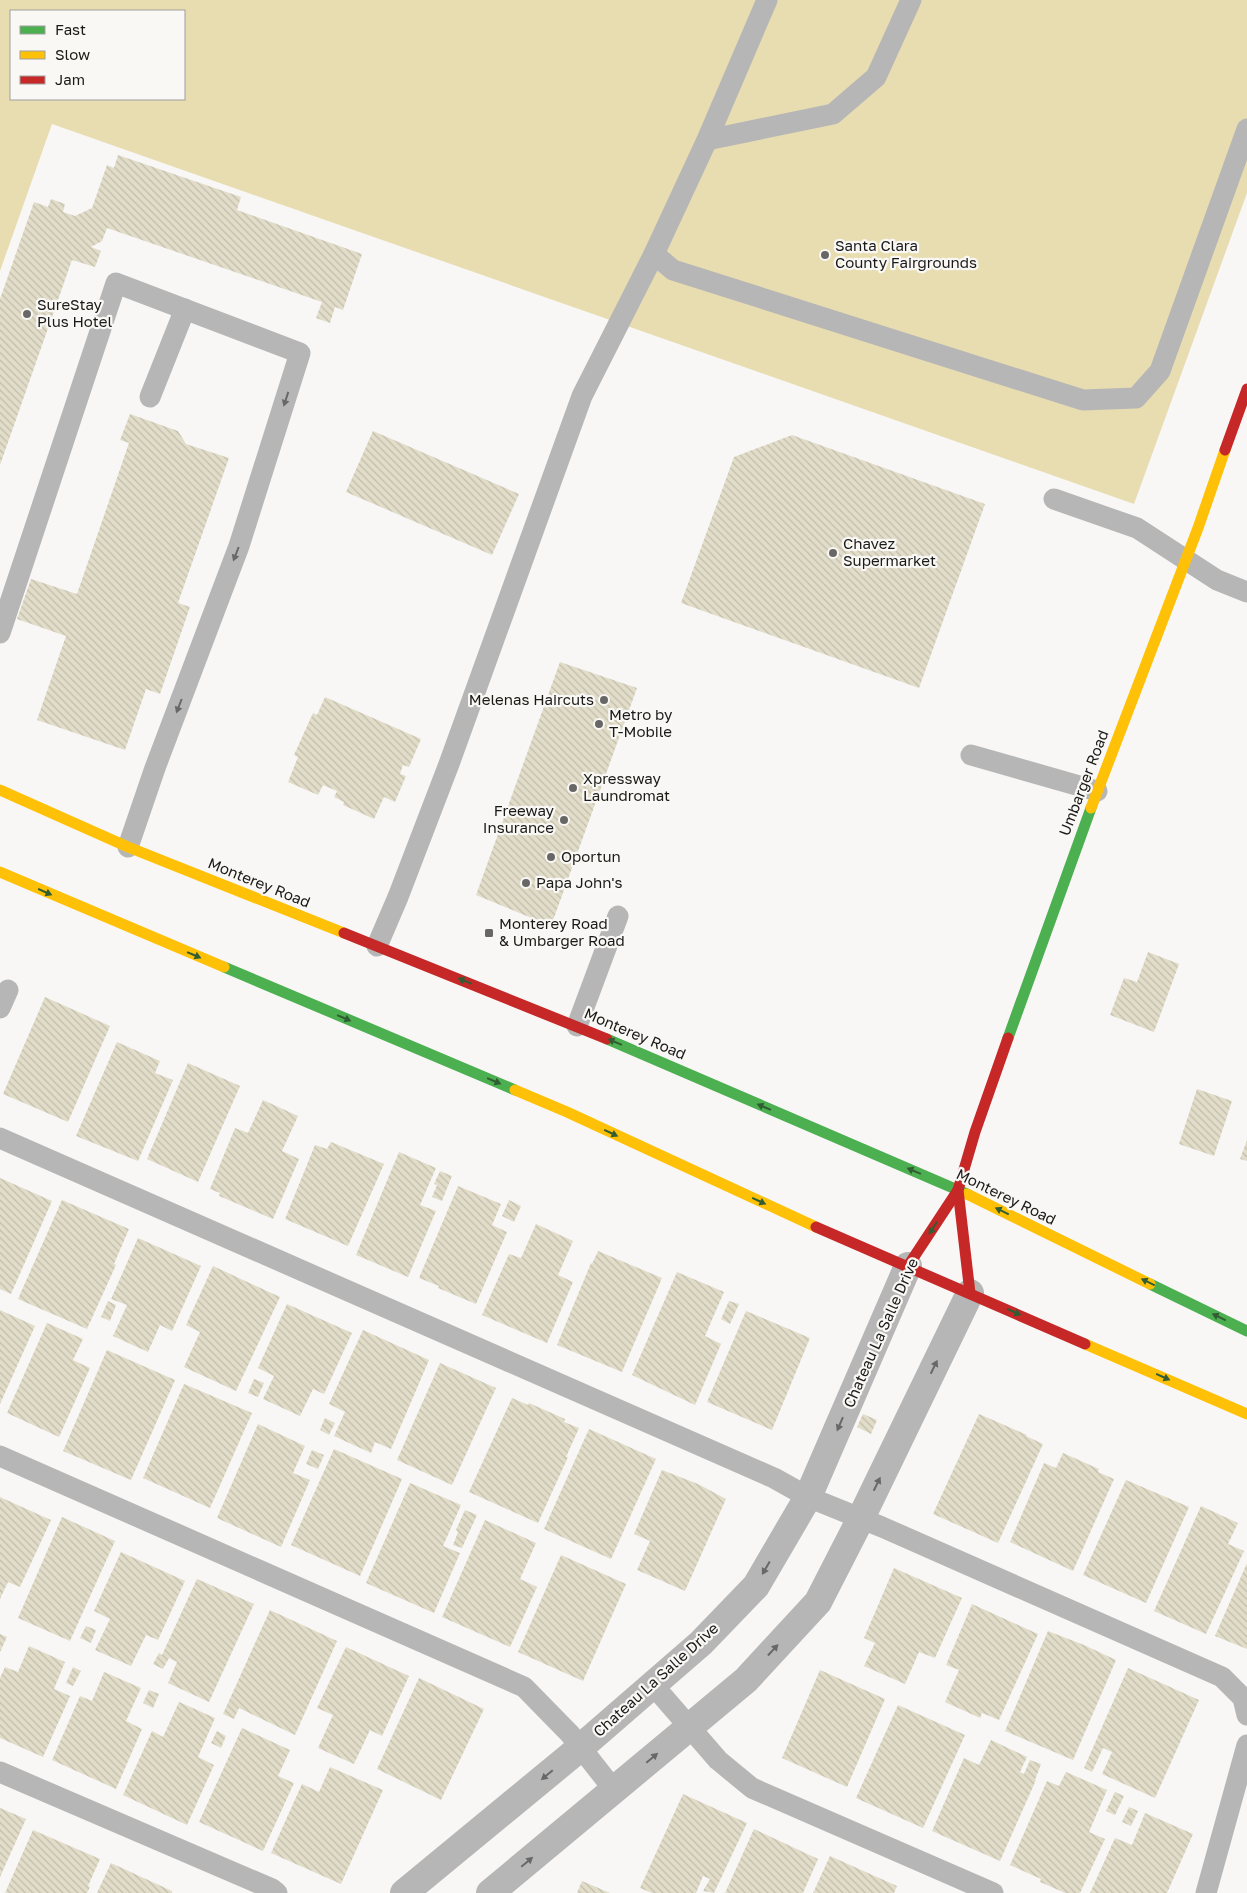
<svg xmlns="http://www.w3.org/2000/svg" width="1247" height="1893" font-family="'Golos Text',sans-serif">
<defs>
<pattern id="building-back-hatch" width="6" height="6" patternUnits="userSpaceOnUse" patternTransform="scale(1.25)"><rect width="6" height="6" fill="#e2ddc9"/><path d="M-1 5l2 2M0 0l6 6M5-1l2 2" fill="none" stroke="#c1bdac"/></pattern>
</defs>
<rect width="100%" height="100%" fill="#f8f7f6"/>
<path fill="#e8ddb1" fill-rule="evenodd" d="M0 0H1247V193L1134 504 52 124 0 271ZM11 11H184V99H11Z"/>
<g fill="url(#building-back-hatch)">
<path d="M118 155 241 197 237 210 362 254 343 310 335 307 330 323 316 318 322 302 107 228 102 241 91 247 101 251 95 267 72 260 0 465V299L34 202 48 207 51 199 65 204 63 212 75 216 92 208 107 165 114 168Z"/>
<path d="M130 414 178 431 186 444 229 458 178 603 190 607 160 694 146 689 125 750 37 720 66 636 17 619 31 579 77 594 129 443 120 440Z"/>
<path d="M373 431 519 494 492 555 346 492Z"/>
<path d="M792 435 985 504 919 688 681 603 734 457Z"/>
<path d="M560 662 637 688 551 926 476 895Z"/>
<path d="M325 697 421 739 409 767 403 765 400 774 406 776 395 802 384 797 374 819 343 805 344 802 334 797 337 791 323 785 318 795 288 782 298 757 294 755 313 713 317 715Z"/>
<path d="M1148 952 1179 964 1154 1032 1110 1015 1124 978 1137 982Z"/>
<path d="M45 997 110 1026 68 1122 3 1094Z"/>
<path d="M117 1042 160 1061 155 1073 173 1080 138 1161 76 1136Z"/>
<path d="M188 1063 240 1086 198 1182 147 1159Z"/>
<path d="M1197 1089 1232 1101 1214 1156 1179 1144Z"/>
<path d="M263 1100 298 1116 282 1151 299 1159 273 1219 219 1196 220 1193 210 1189 235 1128 248 1133Z"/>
<path d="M1247 1140V1161L1240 1159Z"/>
<path d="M331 1142 384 1164 348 1246 285 1219 315 1145 327 1149Z"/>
<path d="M399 1152 436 1168 420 1205 436 1211 408 1277 356 1255Z"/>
<path d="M440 1171 452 1176 442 1201 432 1197 437 1185 434 1184Z"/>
<path d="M0 1178 52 1201 11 1294 0 1289Z"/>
<path d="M458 1186 501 1204 492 1225 507 1232 476 1304 438 1288 439 1286 419 1278Z"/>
<path d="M62 1200 129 1229 114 1264 116 1265 87 1329 18 1299Z"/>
<path d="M509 1200 521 1206 514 1222 502 1216Z"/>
<path d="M536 1224 573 1241 558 1275 573 1282 547 1343 482 1315 509 1254 521 1258Z"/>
<path d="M138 1238 201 1266 172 1331 160 1325 148 1352 113 1336 127 1305 111 1299Z"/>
<path d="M598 1251 662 1278 622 1372 557 1345 591 1263 592 1264Z"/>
<path d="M213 1266 280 1297 236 1391 184 1367 200 1332 186 1325Z"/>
<path d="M677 1272 724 1292 705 1336 721 1344 695 1405 632 1375Z"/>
<path d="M108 1301 116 1305 110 1321 101 1317Z"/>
<path d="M729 1301 739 1304 730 1324 721 1319Z"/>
<path d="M287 1304 352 1333 324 1394 313 1389 300 1416 263 1399 274 1376 258 1368Z"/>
<path d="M0 1310 35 1326 0 1404Z"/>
<path d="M746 1311 810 1338 772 1430 707 1402Z"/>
<path d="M47 1323 83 1339 73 1360 90 1368 59 1437 7 1413Z"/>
<path d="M363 1330 429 1360 391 1449 375 1442 371 1453 334 1436 345 1412 329 1404Z"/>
<path d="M107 1350 175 1380 131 1480 63 1451Z"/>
<path d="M440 1363 496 1388 452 1485 397 1460Z"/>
<path d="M254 1379 264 1383 258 1397 248 1393Z"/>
<path d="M184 1384 252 1413 210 1508 143 1478Z"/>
<path d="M512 1398 528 1405 529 1403 565 1419 564 1422 579 1428 566 1457H568L538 1523 469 1492Z"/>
<path d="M863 1414 877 1420 871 1434 857 1427Z"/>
<path d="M979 1414 1027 1435 1026 1436 1043 1444 998 1543 933 1514Z"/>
<path d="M325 1418 335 1423 329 1435 320 1430Z"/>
<path d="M258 1424 305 1446 293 1473 310 1480 281 1547 217 1518Z"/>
<path d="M589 1429 656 1459 611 1559 544 1529Z"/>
<path d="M334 1449 402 1479 360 1576 291 1545Z"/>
<path d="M312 1450 324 1455 318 1469 306 1464Z"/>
<path d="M1063 1453 1099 1469 1098 1472 1114 1479 1073 1571 1010 1542 1044 1463 1056 1468Z"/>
<path d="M662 1470 698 1484 726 1499 685 1591 637 1570 650 1541 634 1534Z"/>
<path d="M1126 1480 1189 1507 1146 1603 1083 1575Z"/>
<path d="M410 1483 461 1505 443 1546 460 1553 434 1613 366 1583Z"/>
<path d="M0 1497 51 1520 20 1587 8 1582 0 1599Z"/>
<path d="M1201 1506 1238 1523 1228 1544 1244 1551 1206 1634 1154 1611Z"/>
<path d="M465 1510 477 1515 462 1548 453 1545 458 1532 456 1530Z"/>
<path d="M62 1517 115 1541 70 1641 18 1618Z"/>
<path d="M485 1520 536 1543 520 1579 537 1587 510 1647 442 1617Z"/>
<path d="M121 1552 185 1581 158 1640 146 1635 131 1666 95 1650 110 1619 94 1611Z"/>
<path d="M561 1555 626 1584 583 1681 518 1652Z"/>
<path d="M1247 1563V1649L1215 1636Z"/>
<path d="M894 1568 962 1598 935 1658 919 1652 905 1684 864 1666 875 1643 864 1638Z"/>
<path d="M197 1579 254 1604 209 1702 168 1683 177 1662 169 1658 163 1669 153 1664 159 1653 162 1655Z"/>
<path d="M972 1604 1038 1634 999 1720 982 1713 980 1718 945 1702 959 1670 946 1665Z"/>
<path d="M270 1610 337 1641 295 1735 239 1708 234 1719 223 1714Z"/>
<path d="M86 1626 96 1630 91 1643 80 1638Z"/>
<path d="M1048 1631 1084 1645 1116 1660 1073 1760 1005 1731Z"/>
<path d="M0 1634 7 1637 0 1652Z"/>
<path d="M29 1646 65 1662 54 1689 70 1696 43 1757 0 1738V1678L5 1667 18 1672Z"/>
<path d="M346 1647 409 1676 382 1736 370 1730 354 1764 318 1748 333 1715 317 1708Z"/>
<path d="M73 1667 81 1671 73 1686 66 1683Z"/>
<path d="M1128 1668 1199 1700 1155 1798 1102 1774 1112 1752 1103 1748 1092 1772 1084 1768Z"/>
<path d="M820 1670 885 1699 847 1787 782 1758Z"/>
<path d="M104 1672 141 1688 126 1721 142 1729 116 1789 52 1760 80 1696 92 1701Z"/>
<path d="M419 1678 484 1709 441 1800 377 1769Z"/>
<path d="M149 1690 159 1694 153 1708 143 1703Z"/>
<path d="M179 1702 215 1718 198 1757 214 1765 187 1825 123 1795 152 1731 163 1737Z"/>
<path d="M898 1705 965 1735 923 1828 856 1798Z"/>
<path d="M242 1728 290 1750 278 1776 294 1783 263 1851 199 1822Z"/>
<path d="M217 1731 226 1736 221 1748 211 1743Z"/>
<path d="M991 1740 1027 1757 1020 1772 1024 1774 1030 1760 1041 1764 1035 1780H1036L1000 1861 932 1831 964 1758 979 1765Z"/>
<path d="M330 1767 383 1790 341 1884 271 1853 302 1784 319 1792Z"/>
<path d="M1066 1772 1107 1790 1089 1832 1105 1839 1080 1893H1065L1040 1882 1041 1879 1010 1865 1047 1781 1059 1786Z"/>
<path d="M1115 1792 1124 1796 1115 1815 1106 1811Z"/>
<path d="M683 1794 747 1823 714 1893 703 1891 710 1879 703 1876 696 1893H652L640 1888Z"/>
<path d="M1129 1807 1138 1811 1131 1826 1122 1822Z"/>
<path d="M0 1808 26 1819 0 1877Z"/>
<path d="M1145 1813 1193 1834 1167 1893H1090L1115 1838 1132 1845Z"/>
<path d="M754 1829 818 1859 803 1893H725Z"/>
<path d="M33 1830 100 1859 88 1886 90 1887 87 1893H5Z"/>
<path d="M830 1856 897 1886 894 1893H813Z"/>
<path d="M111 1863 172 1891V1893H97Z"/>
<path d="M582 1881 610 1893H577Z"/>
</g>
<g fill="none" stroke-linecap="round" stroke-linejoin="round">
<g stroke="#b7b6b6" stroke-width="21">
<path d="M767 0 707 140 654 254 673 270 1083 400 1136 398 1160 371 1247 129"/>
<path d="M707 140 833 114 876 77 911 0"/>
<path d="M150 397 185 309"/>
<path d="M1054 499 1137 528 1217 580 1247 592"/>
<path d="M0 633 116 283 300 353 239 546 155 768 128 847"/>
<path d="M971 755 1097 791"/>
<path d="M377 946 398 897 449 764 582 396 654 254"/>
<path d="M0 1008 8 990"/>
<path d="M577 1026 618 916"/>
<path d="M0 1138 774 1478 808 1497 882 1527 1222 1677 1243 1698 1247 1715"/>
<path d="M0 1456 524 1687 570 1734 614 1790"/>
<path d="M653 1685 718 1760 752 1788 993 1893"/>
<path d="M0 1772 272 1889 277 1893"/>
<path d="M1206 1893 1247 1745"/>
</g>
<g stroke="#b7b6b6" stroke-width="28">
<path d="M404 1893 580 1748 701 1643 756 1586 808 1497 908 1266"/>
<path d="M490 1893 746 1680 818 1602 861 1518 970 1293"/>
</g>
<g stroke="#4caf50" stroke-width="11">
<path d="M224 967 515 1090"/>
<path d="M1008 1038 1091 808"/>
<path d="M607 1039 967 1194"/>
<path d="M1150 1284 1247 1331"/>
</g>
<g stroke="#ffc107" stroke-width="11">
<path d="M0 790 128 847 344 933"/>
<path d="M1091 808 1198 528 1225 450"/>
<path d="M0 872 224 967"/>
<path d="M515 1090 567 1112 816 1227"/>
<path d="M967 1194 1150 1284"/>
<path d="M1085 1344 1247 1414"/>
</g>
<g stroke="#c62828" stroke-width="11">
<path d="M1225 450 1247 389"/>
<path d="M344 933 607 1039"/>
<path d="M958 1190 970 1293"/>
<path d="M816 1227 1085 1344"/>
<path d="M908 1266 958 1190 975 1132 1008 1038"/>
</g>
</g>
<defs><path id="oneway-solid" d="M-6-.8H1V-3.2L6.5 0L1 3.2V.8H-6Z" transform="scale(1.25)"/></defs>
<g fill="#696868">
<use href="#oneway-solid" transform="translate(286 399) rotate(108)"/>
<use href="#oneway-solid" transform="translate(236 554) rotate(111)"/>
<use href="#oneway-solid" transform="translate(179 706) rotate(111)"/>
<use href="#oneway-solid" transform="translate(934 1367) rotate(-64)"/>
<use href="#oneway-solid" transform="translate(840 1424) rotate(113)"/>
<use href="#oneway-solid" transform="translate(877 1484) rotate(-64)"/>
<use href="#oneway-solid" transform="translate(766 1568) rotate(120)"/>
<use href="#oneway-solid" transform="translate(773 1650) rotate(-47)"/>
<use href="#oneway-solid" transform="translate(652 1758) rotate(-40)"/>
<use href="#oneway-solid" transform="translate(547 1775) rotate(140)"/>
<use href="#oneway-solid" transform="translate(527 1862) rotate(-40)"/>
</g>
<g fill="#315d32">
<use href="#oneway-solid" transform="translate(45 892) rotate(24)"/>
<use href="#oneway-solid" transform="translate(194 955) rotate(23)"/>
<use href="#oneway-solid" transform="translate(465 981) rotate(-158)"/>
<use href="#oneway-solid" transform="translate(344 1018) rotate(23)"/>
<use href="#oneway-solid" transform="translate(615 1042) rotate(-157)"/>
<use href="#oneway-solid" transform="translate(494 1081) rotate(23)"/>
<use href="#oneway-solid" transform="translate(764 1107) rotate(-157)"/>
<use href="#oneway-solid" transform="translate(611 1133) rotate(25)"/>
<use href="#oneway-solid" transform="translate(914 1171) rotate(-157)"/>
<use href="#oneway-solid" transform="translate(759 1201) rotate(25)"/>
<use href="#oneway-solid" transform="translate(1002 1211) rotate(-154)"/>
<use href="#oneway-solid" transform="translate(933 1228) rotate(123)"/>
<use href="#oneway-solid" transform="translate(1148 1282) rotate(-154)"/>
<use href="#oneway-solid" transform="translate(1014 1312) rotate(24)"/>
<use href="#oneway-solid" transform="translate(1219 1317) rotate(-154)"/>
<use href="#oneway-solid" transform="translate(1163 1377) rotate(24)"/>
</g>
<g fill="#686766" stroke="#f9f8f5" stroke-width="2">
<circle cx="825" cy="255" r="5"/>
<circle cx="27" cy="314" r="5"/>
<circle cx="833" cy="553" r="5"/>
<circle cx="604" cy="700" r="5"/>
<circle cx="599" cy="724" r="5"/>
<circle cx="573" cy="788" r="5"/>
<circle cx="564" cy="820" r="5"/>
<circle cx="551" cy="857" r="5"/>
<circle cx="526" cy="883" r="5"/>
<rect x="484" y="928" width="10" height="10" rx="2.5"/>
</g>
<g text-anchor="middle" stroke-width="4.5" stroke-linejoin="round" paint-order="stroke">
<g font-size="15" fill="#1b1a19" stroke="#f9f8f5" text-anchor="start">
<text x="835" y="251">Santa Clara<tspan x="835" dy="17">County Fairgrounds</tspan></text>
<text x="37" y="310">SureStay<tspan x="37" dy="17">Plus Hotel</tspan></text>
<text x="843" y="549">Chavez<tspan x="843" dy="17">Supermarket</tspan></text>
<text x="594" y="705" text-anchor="end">Melenas Haircuts</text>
<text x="609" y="720">Metro by<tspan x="609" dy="17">T-Mobile</tspan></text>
<text x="583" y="784">Xpressway<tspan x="583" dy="17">Laundromat</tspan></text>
<text x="554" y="816" text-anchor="end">Freeway<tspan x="554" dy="17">Insurance</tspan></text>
<text x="561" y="862">Oportun</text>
<text x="536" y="888">Papa John's</text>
<text x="499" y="929">Monterey Road<tspan x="499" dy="17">&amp; Umbarger Road</tspan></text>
</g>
<g font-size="15" fill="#1b1a19" stroke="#f9f8f5">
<text transform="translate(1084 783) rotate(-69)" y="5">Umbarger Road</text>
<text transform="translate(259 883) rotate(22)" y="5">Monterey Road</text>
<text transform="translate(635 1034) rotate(23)" y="5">Monterey Road</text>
<text transform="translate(1006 1197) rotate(26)" y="5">Monterey Road</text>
<text transform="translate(881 1333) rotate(-66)" y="5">Chateau La Salle Drive</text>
<text transform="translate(656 1680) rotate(-42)" y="5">Chateau La Salle Drive</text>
</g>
</g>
<rect x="10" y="10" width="175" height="90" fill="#f9f8f5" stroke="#a09f9d"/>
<rect x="20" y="26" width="25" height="8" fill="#4caf50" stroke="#a09f9d"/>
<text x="55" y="35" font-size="15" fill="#1b1a19">Fast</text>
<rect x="20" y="51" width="25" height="8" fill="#ffc107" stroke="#a09f9d"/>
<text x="55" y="60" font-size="15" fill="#1b1a19">Slow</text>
<rect x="20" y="76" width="25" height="8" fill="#c62828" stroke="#a09f9d"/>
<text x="55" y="85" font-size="15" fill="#1b1a19">Jam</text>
</svg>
